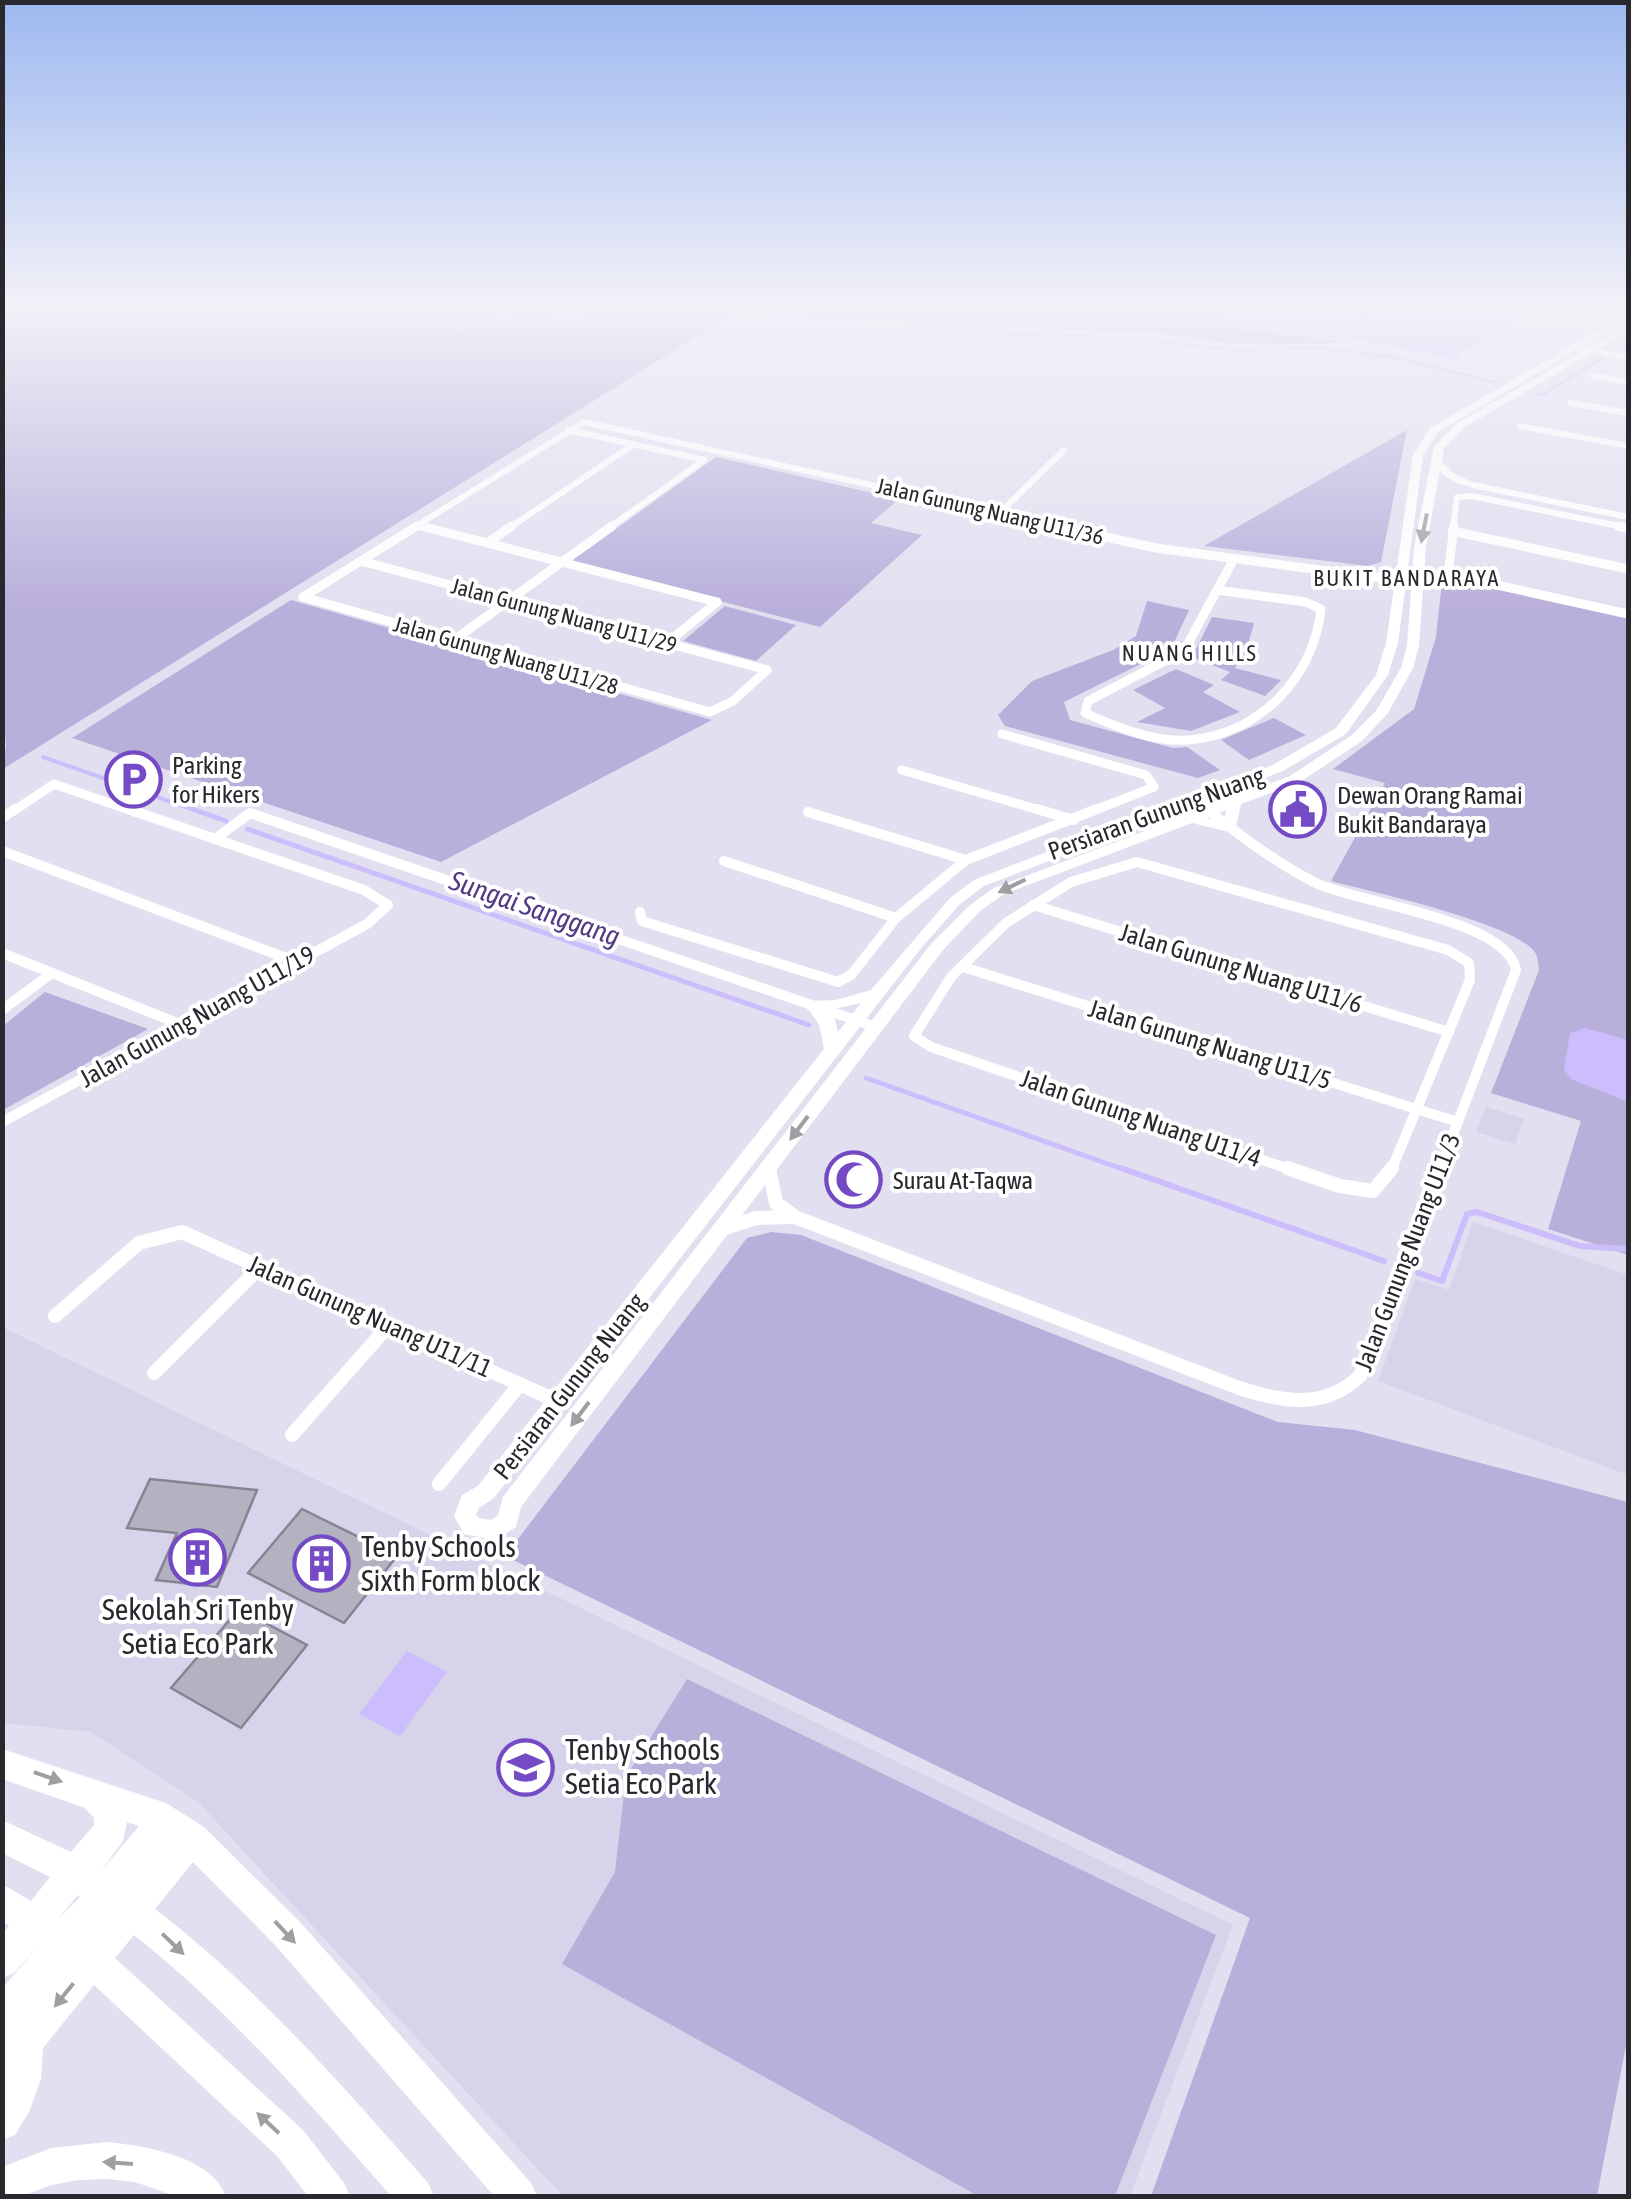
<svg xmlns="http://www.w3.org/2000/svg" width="1631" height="2199" font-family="'Asap Condensed',sans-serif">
<rect width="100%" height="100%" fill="#e2dff0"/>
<g fill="#d7d3ea">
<path d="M1486 1107 1524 1119 1515 1144 1476 1132Z"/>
<path d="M1473 1222 1628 1275V1475L1378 1381 1415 1279 1449 1290Z"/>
<path d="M2 1327 1233 1925 1130 2196H563L198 1802 91 1732 3 1723Z"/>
</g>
<g fill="#b9afdb">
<path d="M3 303H1499L1474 310 1451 307 1365 314 1207 310 1243 330 1340 340 1329 344 1229 343 1167 334 733 314 3 769 6 745 3 708Z"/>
<path d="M1407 430 1381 562 1368 566 1204 546Z"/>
<path d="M716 457 899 499 871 523 922 535 820 627 570 562Z"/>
<path d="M1460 581 1628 618V1255L1548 1229 1581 1121 1491 1093 1539 970C1538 965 1538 959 1536 954 1520 924 1368 891 1331 881L1385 783 1333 769 1414 709 1436 637 1442 582Z"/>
<path d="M291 600 712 720 441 862 72 738Z"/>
<path d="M1147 601 1189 610 1171 649 1064 702 1070 720 1173 748 1187 747 1220 770 1198 778 1005 726 998 715 1032 681 1113 650 1136 636Z"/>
<path d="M725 606 796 625 756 661 683 641Z"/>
<path d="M1212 617 1254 623 1245 655 1235 668 1281 680 1265 696 1221 680 1230 672 1192 657Z"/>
<path d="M1176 669 1214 685 1203 692 1240 712 1191 731 1137 722 1165 708 1133 690Z"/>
<path d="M1274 718 1306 735 1249 760 1221 740Z"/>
<path d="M45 992 148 1029 3 1110V1026Z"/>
<path d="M771 1232 801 1235 1278 1422 1355 1430 1628 1502V2035L1597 2196H1151L1250 1918 505 1556 747 1238Z"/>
<path d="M687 1679 1216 1935 1115 2196H978L562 1964 615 1872 626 1777Z"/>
</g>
<g fill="#ccbefc">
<path d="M480 303 530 319 557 312 536 303 575 305 588 314C571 334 530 325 506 326L500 324 515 320 501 321 476 309Z"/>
<path d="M1499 304 1555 303 1534 308 1527 317 1514 320C1502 339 1476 342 1456 356L1459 360 1355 339 1243 330 1206 310 1365 314 1435 307 1474 310Z"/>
<path d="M1585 1028 1628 1040V1102L1571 1079 1564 1069 1570 1033Z"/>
<path d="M407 1651 447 1672 400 1736 359 1714Z"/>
</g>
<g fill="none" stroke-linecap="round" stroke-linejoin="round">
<g stroke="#ccbefc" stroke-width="2.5">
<path d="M395 303 458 329 504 320"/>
<path d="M580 320H724L933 333 1121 337 1233 350 1320 348 1394 357 1497 383"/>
<path d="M1618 349 1628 343"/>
<path d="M1536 393 1542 395 1602 358"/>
</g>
<path stroke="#ccbefc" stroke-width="4" d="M43 757 200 812"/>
<g stroke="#ccbefc" stroke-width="5">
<path d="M192 809 226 821"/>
<path d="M247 829 809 1025"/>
<path d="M866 1078 1128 1171"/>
</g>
<g stroke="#ccbefc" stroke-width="6">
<path d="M1121 1168 1384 1261"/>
<path d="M1418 1273 1442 1281 1467 1214 1477 1212 1580 1246 1628 1249"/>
</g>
</g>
<g fill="#b4b1c1" stroke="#868392" stroke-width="2.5">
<path d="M150 1479 257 1490 217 1587 156 1580 177 1533 127 1528Z"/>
<path d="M302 1509 397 1556 344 1623 248 1573Z"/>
<path d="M239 1609 307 1645 241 1728 171 1688Z"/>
</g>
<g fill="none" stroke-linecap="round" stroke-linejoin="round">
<g stroke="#fff" stroke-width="6">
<path d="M1575 346 1628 358"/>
<path d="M1593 376 1628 382"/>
<path d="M1570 403 1628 413"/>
<path d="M1520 426 1628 446"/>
<path d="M568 430 704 460"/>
<path d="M1473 485 1628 517"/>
<path d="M1000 513 1064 450"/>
<path d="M417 525 430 528"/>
<path d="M413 528 584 422 1067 528"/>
<path d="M509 528 634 444"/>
<path d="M609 528 704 460"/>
<path d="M1453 528 1457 497 1472 496 1628 528"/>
</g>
<g stroke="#fff" stroke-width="9">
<path d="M421 526 717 602"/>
<path d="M1056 526 1156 548 1418 583"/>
<path d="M1618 526 1628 528"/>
<path d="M1452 531 1628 569"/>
<path d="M487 543 512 526"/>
<path d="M361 561 767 670"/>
<path d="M1447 574 1628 614"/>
<path d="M1447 582 1454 526"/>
<path d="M1217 590 1306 602 1321 609C1314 677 1260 734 1189 740 1155 743 1116 727 1085 713L1088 701 1184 651Z"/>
<path d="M1217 590 1234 559"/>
<path d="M303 597 417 526"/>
<path d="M303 597 710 712 733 701 767 670"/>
<path d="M454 640 612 526"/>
<path d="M667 643 717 602"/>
<path d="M1002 734 1146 775 1154 787 1090 812"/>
<path d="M902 770 1046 812"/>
<path d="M1191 798 1209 812"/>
<path d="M12 812 54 784 135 812"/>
</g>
<g stroke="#fff" stroke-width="10">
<path d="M1037 809 1074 820"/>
<path d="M1206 809C1241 836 1276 863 1316 883 1360 904 1507 919 1516 970L1439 1171"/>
<path d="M808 812 966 860"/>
<path d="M2 818 15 809"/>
<path d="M215 839 250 813 876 1027"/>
<path d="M2 851 294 961"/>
<path d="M724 861 896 918"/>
<path d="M1033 905 1449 1032"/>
<path d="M640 912 642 921 838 982 851 975 896 918 966 860 1097 809"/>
<path d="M2 953 182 1025"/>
<path d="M963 967 1458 1122"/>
<path d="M2 1010 52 973"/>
<path d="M2 1122 367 924 388 905 364 890 128 809"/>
<path d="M1295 1171 931 1047 914 1036 951 977 1006 923 1071 882 1137 862 1448 950 1469 963 1470 980 1391 1171"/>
</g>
<g stroke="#fff" stroke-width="14">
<path d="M769 1168 776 1203 795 1217 1239 1388C1283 1402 1324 1410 1360 1376L1440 1168"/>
<path d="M1287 1168 1340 1186 1373 1191 1392 1168"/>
<path d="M722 1229 756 1218 795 1217"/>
<path d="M55 1316 139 1243 182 1232 557 1401"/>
<path d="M154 1373 260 1267"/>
<path d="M292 1435 389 1325"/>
<path d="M439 1484 520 1384"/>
</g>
<path fill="#fff" fill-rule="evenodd" d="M1628 313V320L1438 432 1423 455 1398 643 1388 675 1346 734 1283 771 984 886 960 904 922 947 494 1498 479 1508 476 1515 479 1518 491 1520 498 1515 503 1497 931 944 970 905 994 888 1179 818 1181 814H1190L1290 776 1352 735 1376 711 1401 668 1407 646 1414 547 1434 447 1457 423 1628 325V332L1465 427 1444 448 1442 461 1453 473 1478 485C1468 491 1448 480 1440 471L1426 547 1419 646 1413 668 1388 713 1362 741 1300 782 1241 804 1235 831 1230 832 1192 823 1004 894 980 911 943 950 521 1507 516 1527 495 1540 464 1534 454 1516 462 1495 478 1486 824 1049C819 1022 821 1025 804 1005L806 1001 836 1000 871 990 950 898 974 880 1273 765 1336 728 1376 675 1386 643 1413 455 1430 428ZM1226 810 1224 822 1206 818ZM861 1003 838 1032 834 1016 829 1010Z"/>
<g fill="#fff" fill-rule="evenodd">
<path d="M2 1749 166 1803 204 1827 300 1922 531 2183 537 2196H494L276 1946 193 1862 155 1909C258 1988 343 2086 428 2183L434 2196H391C310 2104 230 2011 134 1935L115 1958 303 2130 344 2183 350 2196H308L277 2156 94 1985 43 2048 41 2079 30 2110 15 2135 2 2140V1989L38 1946 14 1973 2 1978V1934L9 1926 2 1921V1884L31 1901 50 1877 2 1853V1820L71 1852 94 1825V1818L85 1808 2 1779ZM127 1822 139 1826 101 1871 123 1841ZM78 1895 80 1897 58 1919Z"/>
<path d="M107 2142C145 2146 211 2156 226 2196H176L135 2182 107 2179 78 2180 51 2185 22 2196H2V2167L51 2148Z"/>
</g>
</g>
<defs><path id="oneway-solid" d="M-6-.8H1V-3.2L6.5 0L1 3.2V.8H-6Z" transform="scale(2.5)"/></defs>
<g fill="#9f9ea1">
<use href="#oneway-solid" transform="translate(1424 528) rotate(101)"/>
<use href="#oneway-solid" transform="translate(1012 886) rotate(154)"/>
<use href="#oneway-solid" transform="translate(799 1128) rotate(127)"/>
<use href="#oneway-solid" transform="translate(580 1414) rotate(127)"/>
<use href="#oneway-solid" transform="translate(48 1777) rotate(19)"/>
<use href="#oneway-solid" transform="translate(285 1932) rotate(47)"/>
<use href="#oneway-solid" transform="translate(173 1944) rotate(44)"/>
<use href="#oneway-solid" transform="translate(64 1995) rotate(129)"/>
<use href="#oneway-solid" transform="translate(268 2123) rotate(-137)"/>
<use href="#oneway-solid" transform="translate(118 2163) rotate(-176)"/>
</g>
<linearGradient id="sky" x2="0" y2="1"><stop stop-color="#9db8f0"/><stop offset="0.5" stop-color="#f2f1f8"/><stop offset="1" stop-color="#f2f1f8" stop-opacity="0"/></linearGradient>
<rect width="1631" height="611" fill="url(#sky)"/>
<defs>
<symbol id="parking-ring" viewBox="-11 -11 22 22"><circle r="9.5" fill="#fff" stroke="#744bc4" stroke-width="1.5"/><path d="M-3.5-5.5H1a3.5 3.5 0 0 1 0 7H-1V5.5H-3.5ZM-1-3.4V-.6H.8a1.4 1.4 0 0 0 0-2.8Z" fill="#744bc4"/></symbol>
<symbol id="civic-ring" viewBox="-11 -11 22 22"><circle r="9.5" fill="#fff" stroke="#744bc4" stroke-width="1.5"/><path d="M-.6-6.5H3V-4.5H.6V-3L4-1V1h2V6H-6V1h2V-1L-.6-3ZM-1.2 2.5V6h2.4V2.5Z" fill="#744bc4"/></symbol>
<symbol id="mosque-ring" viewBox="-11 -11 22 22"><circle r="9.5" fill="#fff" stroke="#744bc4" stroke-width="1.5"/><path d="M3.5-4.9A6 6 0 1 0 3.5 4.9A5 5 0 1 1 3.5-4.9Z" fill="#744bc4"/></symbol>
<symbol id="building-ring" viewBox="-11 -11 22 22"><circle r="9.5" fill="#fff" stroke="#744bc4" stroke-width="1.5"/><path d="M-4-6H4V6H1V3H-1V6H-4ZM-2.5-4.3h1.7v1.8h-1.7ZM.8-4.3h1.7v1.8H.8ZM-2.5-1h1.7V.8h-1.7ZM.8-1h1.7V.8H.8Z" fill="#744bc4"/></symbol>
<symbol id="school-ring" viewBox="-11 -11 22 22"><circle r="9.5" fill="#fff" stroke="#744bc4" stroke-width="1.5"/><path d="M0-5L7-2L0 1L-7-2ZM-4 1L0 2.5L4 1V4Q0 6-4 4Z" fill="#744bc4"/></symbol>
</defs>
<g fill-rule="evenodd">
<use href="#parking-ring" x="102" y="748" width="63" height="63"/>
<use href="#civic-ring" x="1266" y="778" width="63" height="63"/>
<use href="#mosque-ring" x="822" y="1148" width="63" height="63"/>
<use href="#building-ring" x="166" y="1526" width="63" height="63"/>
<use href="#building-ring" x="290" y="1532" width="63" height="63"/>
<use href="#school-ring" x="494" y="1736" width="63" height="63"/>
</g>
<g text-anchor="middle" stroke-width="8" stroke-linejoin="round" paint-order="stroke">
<g font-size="22" fill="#29282e" stroke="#fff">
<text transform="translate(990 511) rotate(13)" y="8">Jalan Gunung Nuang U11/36</text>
<text transform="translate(564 615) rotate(15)" y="8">Jalan Gunung Nuang U11/29</text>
<text transform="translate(506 655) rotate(16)" y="8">Jalan Gunung Nuang U11/28</text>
</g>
<g font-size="22" letter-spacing="2.5" fill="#29282e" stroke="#fff">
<text x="1407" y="586">BUKIT BANDARAYA</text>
<text x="1190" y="661">NUANG HILLS</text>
</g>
<g font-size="25" fill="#29282e" stroke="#fff" text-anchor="start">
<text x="172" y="774">Parking<tspan x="172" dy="29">for Hikers</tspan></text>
<text x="1337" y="804">Dewan Orang Ramai<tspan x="1337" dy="29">Bukit Bandaraya</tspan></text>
<text x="893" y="1189">Surau At-Taqwa</text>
</g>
<g font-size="25" fill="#29282e" stroke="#fff">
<text transform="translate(1156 813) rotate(-20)" y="9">Persiaran Gunung Nuang</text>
<text transform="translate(1241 968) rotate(17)" y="9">Jalan Gunung Nuang U11/6</text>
<text transform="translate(197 1016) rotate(-29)" y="9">Jalan Gunung Nuang U11/19</text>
<text transform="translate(1210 1044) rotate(17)" y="9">Jalan Gunung Nuang U11/5</text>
<text transform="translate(1141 1118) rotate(19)" y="9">Jalan Gunung Nuang U11/4</text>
<text transform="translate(1407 1252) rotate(-69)" y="9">Jalan Gunung Nuang U11/3</text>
<text transform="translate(370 1316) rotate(24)" y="9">Jalan Gunung Nuang U11/11</text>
<text transform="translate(569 1386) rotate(-52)" y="9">Persiaran Gunung Nuang</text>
</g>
<g font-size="28" font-style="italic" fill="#513b82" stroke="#fff">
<text transform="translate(535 908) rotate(19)" y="10">Sungai Sanggang</text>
</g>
<g font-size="30" fill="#29282e" stroke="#fff" text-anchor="start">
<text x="361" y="1557">Tenby Schools<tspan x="361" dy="34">Sixth Form block</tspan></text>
<text x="198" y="1620" text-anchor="middle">Sekolah Sri Tenby<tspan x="198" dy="34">Setia Eco Park</tspan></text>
<text x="565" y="1760">Tenby Schools<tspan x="565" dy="34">Setia Eco Park</tspan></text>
</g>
</g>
<rect width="1631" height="2199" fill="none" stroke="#29282e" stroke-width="10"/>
</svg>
